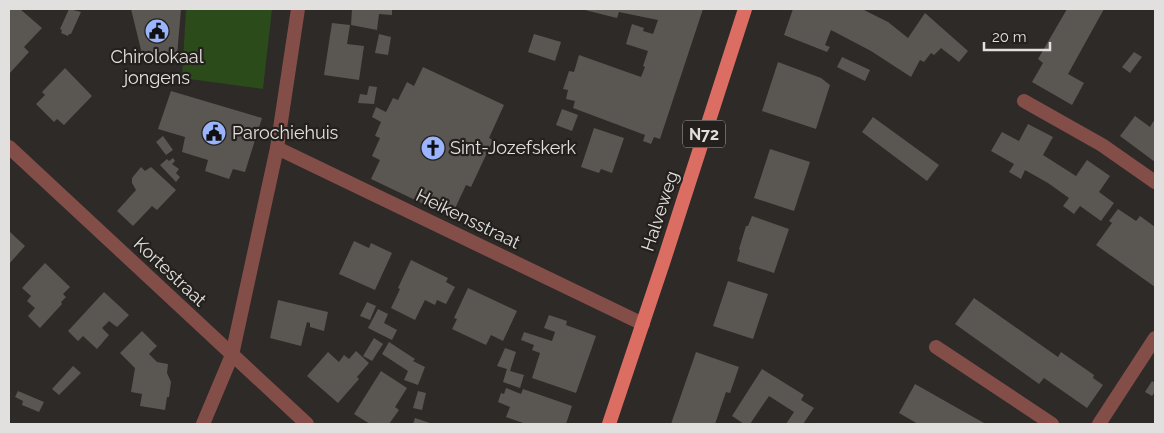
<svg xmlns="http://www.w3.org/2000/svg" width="1164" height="433" font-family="Raleway,sans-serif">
<rect width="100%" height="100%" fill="#2d2a27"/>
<path fill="#2b4b1b" d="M186 9H272L263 89 182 78Z"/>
<g fill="#5a5753">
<path d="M9 9H20L42 28 24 47 29 52 9 74Z"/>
<path d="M69 9 81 12 71 34H69L68 36 61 33 62 30 60 29Z"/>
<path d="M131 9H181L177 56 142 54Z"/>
<path d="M352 9H392V15L379 14 377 30 351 25Z"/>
<path d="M581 9H703L660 139 654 137 651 144 643 141 645 135 573 108 575 101 566 99 568 90 563 89 569 71 574 72 579 55 641 77 645 67 643 66 648 51 626 44 632 24 644 28 643 31 653 34 658 20 619 12 617 18Z"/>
<path d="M793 9H862L888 22 908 38 925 13 968 51 959 62 941 48 934 55 931 53 924 62 920 60 911 77 871 51 831 30 825 45 830 47 827 52 784 35Z"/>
<path d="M1067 9H1104L1068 74 1084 83 1072 105 1032 82 1043 63 1038 59Z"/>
<path d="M332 23 350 25 347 44 364 46 359 80 324 75Z"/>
<path d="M379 34 391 37 388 55 375 53Z"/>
<path d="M534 34 561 42 555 61 528 52Z"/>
<path d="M1134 52 1142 57 1130 73 1122 67Z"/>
<path d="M842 57 870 70 865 81 837 67Z"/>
<path d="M778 62 821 78 830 85 816 129 762 111Z"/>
<path d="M423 67 504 105 489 138 493 140 471 187 466 185 451 217 371 179 380 160 372 156 380 138 375 136 381 122 372 117 376 107 386 112 393 98 398 100 407 82 414 86Z"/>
<path d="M65 68 92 96 64 125 57 119 54 122 36 104 45 95 42 92Z"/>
<path d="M369 86 377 87 374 104 358 103 360 94 367 95Z"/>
<path d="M171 91 262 118 245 172 233 169 229 179 205 171 208 160 182 152 185 137 158 129Z"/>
<path d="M562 109 578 115 572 131 556 125Z"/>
<path d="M1135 116 1150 127 1155 119V162L1120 136Z"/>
<path d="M873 117 939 165 927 181 862 132Z"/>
<path d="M1028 124 1053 137 1043 155 1076 176 1087 160 1110 176 1099 192 1114 203 1101 221 1080 206 1074 214 1063 206 1069 198 1048 183 1025 170 1021 179 1009 172 1014 164 991 151 1002 132 1019 141Z"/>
<path d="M594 128 624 138 612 173 601 169 599 173 581 167Z"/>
<path d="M163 136 173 150 166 155 156 142Z"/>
<path d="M770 149 810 162 794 211 754 198Z"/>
<path d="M173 158 175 161 172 164 179 169 176 173 180 177 176 182 160 165 167 159 169 161Z"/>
<path d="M141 167 145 171 151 167 176 190 157 210 152 206 133 226 117 211 136 190 132 183V178Z"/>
<path d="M1118 209 1136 221 1140 216 1155 227V287L1096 245 1112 223 1109 221Z"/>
<path d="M752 216 789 229 774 273 737 261 740 250 739 249 746 226H748Z"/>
<path d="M9 231 25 246 9 264Z"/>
<path d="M354 241 369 248 371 243 392 253 375 290 339 274Z"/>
<path d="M411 260 448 278 446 282 455 287 446 304 437 300 435 305 425 300 415 320 391 308 400 289 398 288Z"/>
<path d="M45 263 70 287 63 294 66 297 61 302 62 304 40 328 28 316 35 308 27 301 31 296 22 288Z"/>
<path d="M728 281 768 294 753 339 713 326Z"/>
<path d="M468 288 517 311 503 341 491 335 486 345 452 329 457 319 454 318Z"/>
<path d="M104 292 129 315 117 327 109 321 102 328 109 335 97 349 83 336 78 341 68 331Z"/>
<path d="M974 298 1058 357 1061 352 1094 375 1093 378 1103 385 1087 408 1044 378 1039 384 955 324Z"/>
<path d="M278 300 328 312 324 331 310 327V323L307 322 301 346 270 338Z"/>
<path d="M367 302 376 306 370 320 360 316Z"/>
<path d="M378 309 388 314 384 323 397 330 392 340 368 328Z"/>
<path d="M549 315 567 321 566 325 596 336 576 393 532 378 540 353 532 350 534 345 521 340 524 332 552 341 555 332 544 328Z"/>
<path d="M142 331 157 346 149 354 157 362 168 364 167 373 171 382 169 397H167L165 410 140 406 142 394 131 392 135 368 120 353Z"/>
<path d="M374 338 383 344 372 361 363 356Z"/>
<path d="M389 342 415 359 413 361 425 367 418 385 404 380 408 371 382 354Z"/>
<path d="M505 348 516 352 510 371 524 375 520 388 503 382 507 369 497 366Z"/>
<path d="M356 351 369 363 357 377 359 379 338 403 307 376 328 352 339 362 344 355 349 359Z"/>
<path d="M696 352 739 367 730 393 726 392 715 424H671Z"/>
<path d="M73 366 81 373 59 395 52 389Z"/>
<path d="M762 369 804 395 801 400 814 408 803 424H786L794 412 769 396 750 424H744L732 416Z"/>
<path d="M381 371 407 388 395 407 399 410 389 424H370L354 414Z"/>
<path d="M1152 381 1155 383V392L1152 396 1145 392Z"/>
<path d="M915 384 975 418 986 424H918L899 413Z"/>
<path d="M506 388 521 394 523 389 572 406 566 424H526L506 417 510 407 498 402 501 393 504 394Z"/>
<path d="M18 391 44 402 39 412 22 405 23 401 15 397Z"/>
<path d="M418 391 426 393 422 410 413 408Z"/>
<path d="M415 418 430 423 429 424H413Z"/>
</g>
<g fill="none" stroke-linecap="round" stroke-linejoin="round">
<g stroke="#844e48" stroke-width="14">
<path d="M1024 101 1102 145 1155 182"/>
<path d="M9 147 307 424"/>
<path d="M277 148 643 324"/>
<path d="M936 347 1052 424"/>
<path d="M203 424 232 355 277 148 298 9"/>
<path d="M1099 424 1155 338"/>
</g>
<path stroke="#db6d62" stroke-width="14" d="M609 424 664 260 745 9"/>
</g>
<defs>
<symbol id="civic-disc" viewBox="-11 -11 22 22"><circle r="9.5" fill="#9ab5fd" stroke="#23201d"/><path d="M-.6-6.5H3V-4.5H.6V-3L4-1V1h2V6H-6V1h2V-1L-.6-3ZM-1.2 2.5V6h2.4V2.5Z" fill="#111"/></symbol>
<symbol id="church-disc" viewBox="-11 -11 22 22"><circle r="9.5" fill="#9ab5fd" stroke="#23201d"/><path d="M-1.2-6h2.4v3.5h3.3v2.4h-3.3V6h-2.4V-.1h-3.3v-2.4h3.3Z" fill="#111"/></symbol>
</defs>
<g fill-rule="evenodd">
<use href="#civic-disc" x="143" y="17" width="28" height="28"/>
<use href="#civic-disc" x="200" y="119" width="28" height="28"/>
<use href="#church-disc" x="419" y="134" width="28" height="28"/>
</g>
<g text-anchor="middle" stroke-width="4.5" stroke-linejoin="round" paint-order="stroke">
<rect fill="#23201d" stroke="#a9a6a4" stroke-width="1" x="683" y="120.5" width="42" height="27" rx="4"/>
<g font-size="16" font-weight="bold" fill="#e2e0de">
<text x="704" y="140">N72</text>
</g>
<g font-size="18" fill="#e2e0de" stroke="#23201d" text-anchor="start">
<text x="157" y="63" text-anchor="middle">Chirolokaal<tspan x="157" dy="21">jongens</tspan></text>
<text x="232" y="139">Parochiehuis</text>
<text x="450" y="154">Sint-Jozefskerk</text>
</g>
<g font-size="18" fill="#e2e0de" stroke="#23201d">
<text transform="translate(660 211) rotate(-72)" y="6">Halveweg</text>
<text transform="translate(468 219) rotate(26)" y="6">Heikensstraat</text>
<text transform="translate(170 272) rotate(43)" y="6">Kortestraat</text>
</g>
</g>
<rect width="1164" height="433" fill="none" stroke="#e2e0de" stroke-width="20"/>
<path d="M984 42v8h66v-8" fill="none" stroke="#e2e0de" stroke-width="2.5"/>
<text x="992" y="42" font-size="15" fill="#e2e0de" stroke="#23201d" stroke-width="4" paint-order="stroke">20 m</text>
</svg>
